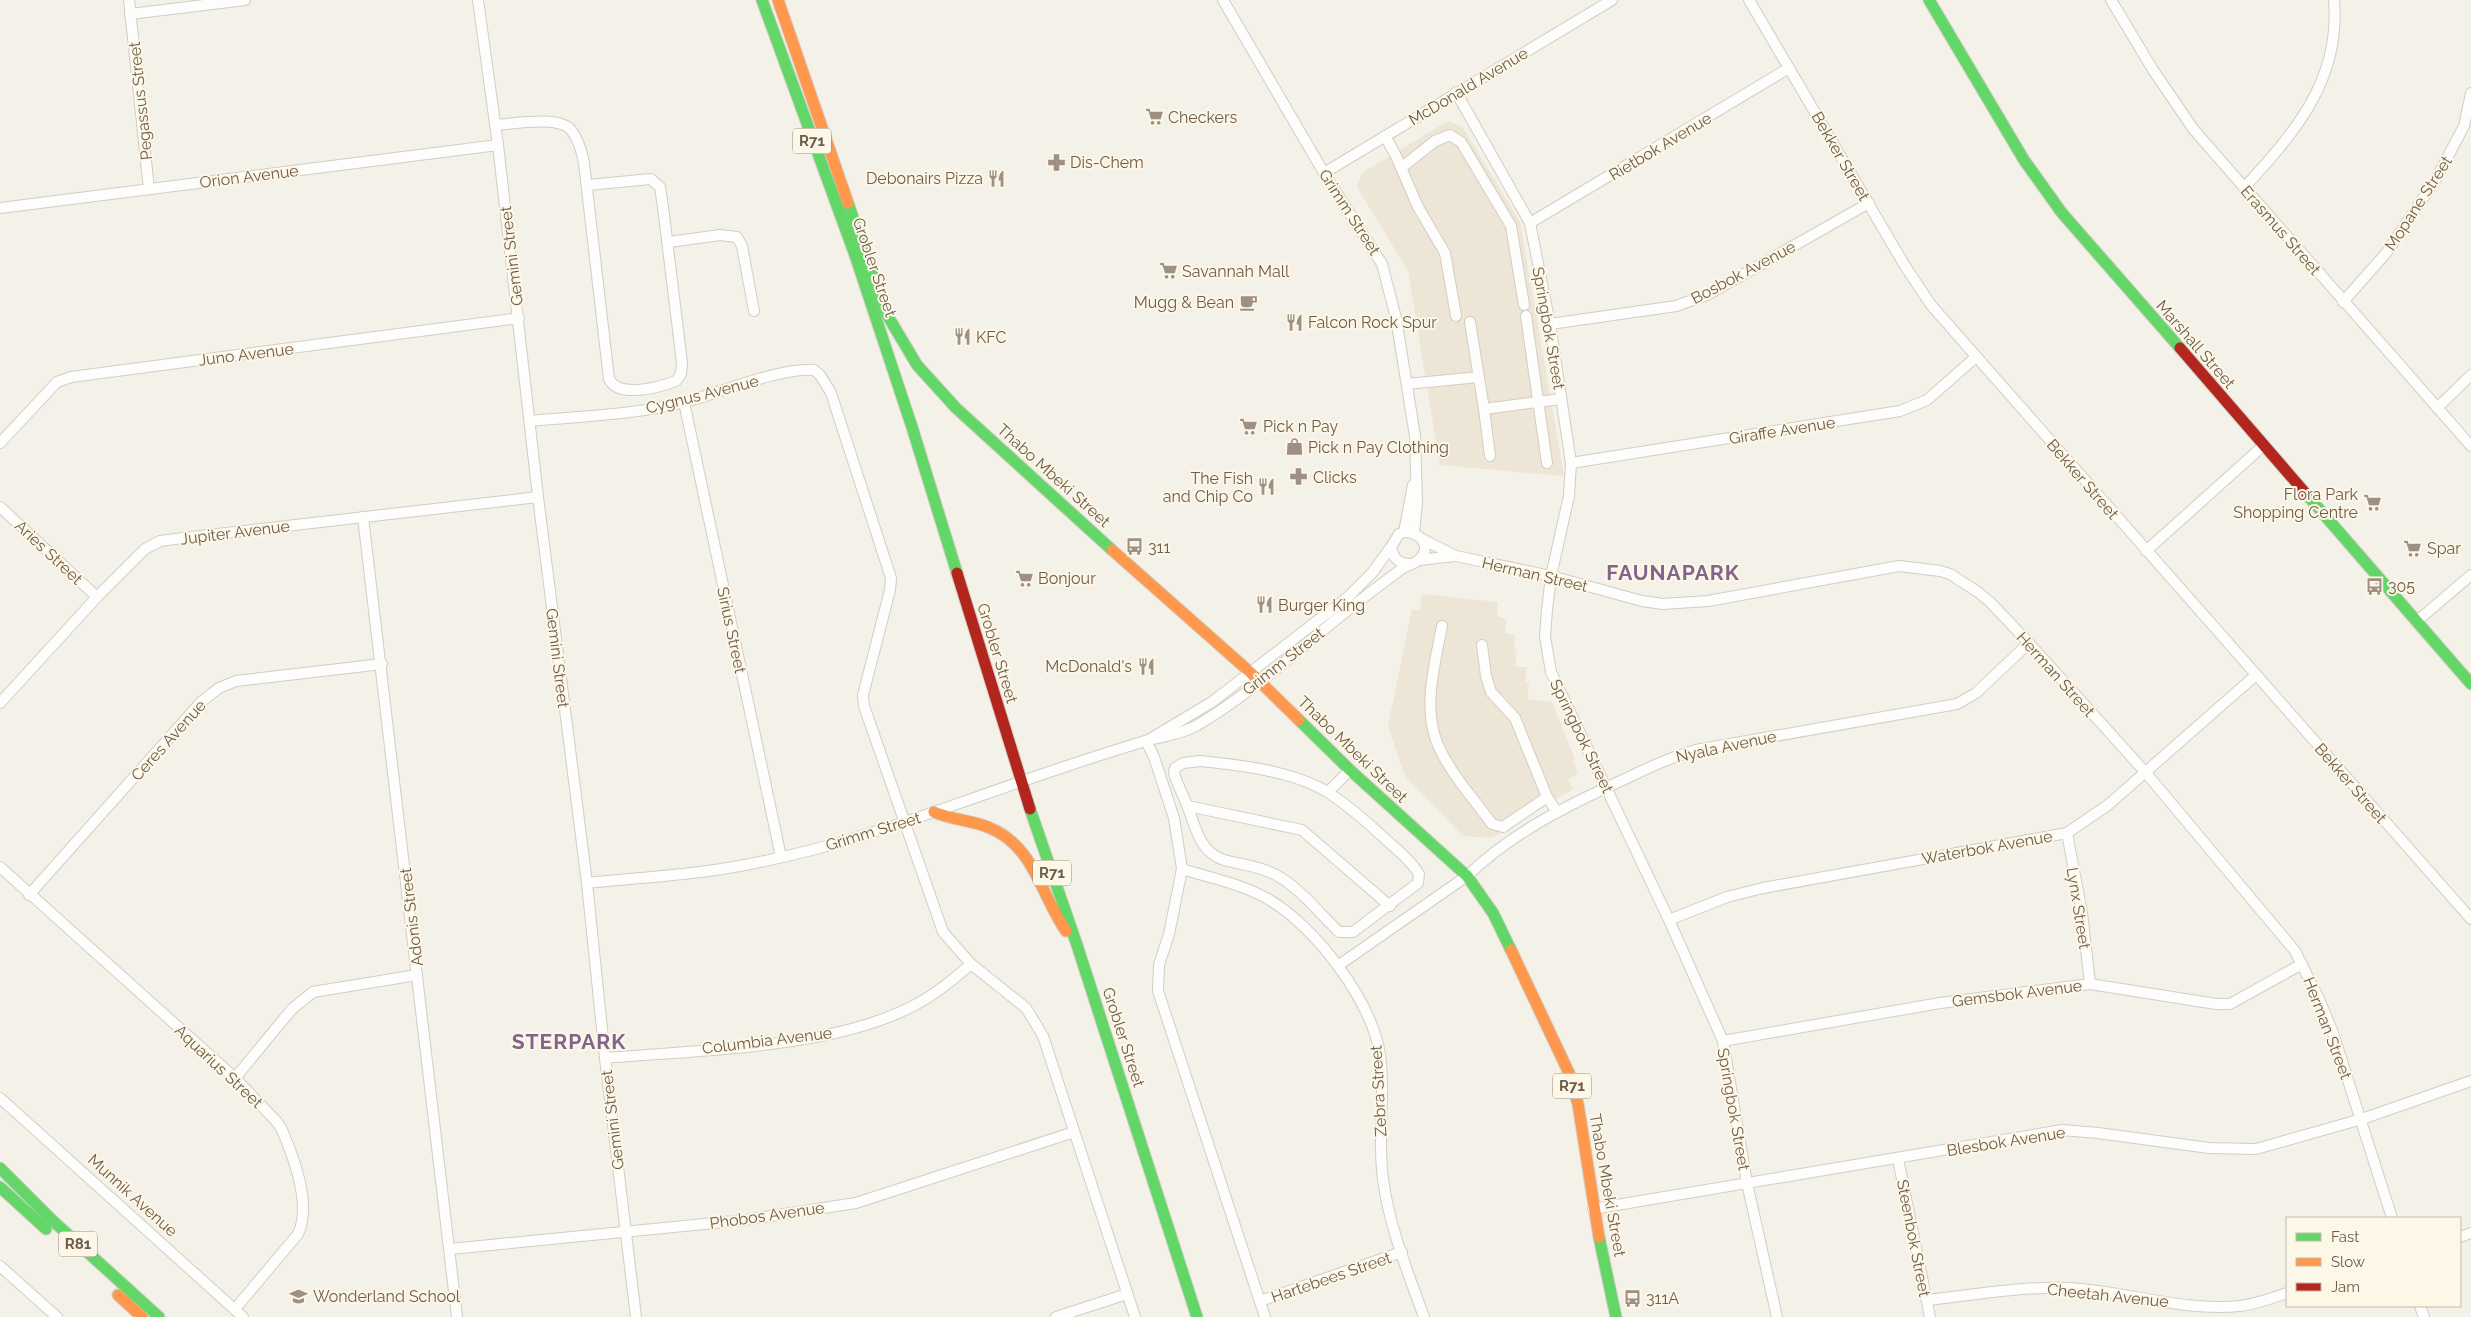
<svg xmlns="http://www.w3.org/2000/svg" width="2471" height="1317" font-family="Raleway,sans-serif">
<rect width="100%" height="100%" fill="#f4f1e8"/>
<g fill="#ede5d5">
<path d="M1448 121 1462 126 1520 222 1564 476 1440 465 1408 271 1357 187 1362 173Z"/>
<path d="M1422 594 1498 602 1497 616 1506 619 1505 633 1515 635 1514 650 1517 649 1515 667H1527L1525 682 1529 683 1527 699 1552 702 1575 759 1572 760 1578 773 1568 780 1573 789 1492 838 1463 836 1405 776 1388 726 1412 609 1420 610Z"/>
</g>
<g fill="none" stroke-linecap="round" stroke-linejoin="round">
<defs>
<g id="street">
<path d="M129 0 149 189"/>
<path d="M478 0 498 145 538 497 587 883 605 1058 636 1317"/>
<path d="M1223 0 1324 173 1382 264 1396 318 1415 436 1417 503 1414 532"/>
<path d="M1749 0 1905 266 1931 305 2471 919"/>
<path d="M2111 0 2153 70 2194 130 2471 446"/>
<path d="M130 14 245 0"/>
<path d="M1456 92 1530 223 1550 324 1571 463 1569 496 1551 576 1547 610 1545 637 1551 672 1669 920 1723 1041 1747 1183 1777 1317"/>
<path d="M495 125C513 124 559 115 571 130 578 139 582 152 584 163L609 379C619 399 660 387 676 381L681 374 682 363 663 207 660 187 651 179 588 185"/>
<path d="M1385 136 1396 156 1418 207 1445 253 1456 316"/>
<path d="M1401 168 1435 141 1450 135 1461 142 1511 226 1524 305"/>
<path d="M1324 173 1612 0"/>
<path d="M2244 188C2294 133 2341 81 2334 0"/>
<path d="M0 208 498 145"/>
<path d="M1530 223 1789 68"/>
<path d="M669 242 720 235 737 237 742 246 754 311"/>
<path d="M2343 302 2387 252 2436 179 2464 126 2471 93"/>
<path d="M1526 316 1547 463"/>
<path d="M1470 322 1484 409"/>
<path d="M1550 324 1676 306 1707 295 1869 203"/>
<path d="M1407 384 1479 377"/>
<path d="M684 402 781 857"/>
<path d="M2437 408 2471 375"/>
<path d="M530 421C582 416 635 415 685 402 719 393 782 367 814 370L820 375 831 393 891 578 890 590 863 695 864 706 943 932 971 964 1026 1008 1043 1036 1135 1317"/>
<path d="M0 443 57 382 71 377 519 318"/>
<path d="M1490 456 1484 409 1561 399"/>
<path d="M1571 463 1900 411 1927 400 1976 357"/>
<path d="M0 507 97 597"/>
<path d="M363 517 457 1317"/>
<path d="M1404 532 1413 485"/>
<path d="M1422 539 1456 556 1551 576 1642 601 1663 604 1708 601 1899 566 1940 571 1950 574 1978 592 1990 602 2029 643 2146 773 2295 951 2318 997 2332 1030 2392 1218"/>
<path d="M2146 551 2263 446"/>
<path d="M1419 560 1455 556"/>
<path d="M2416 622 2471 575"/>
<path d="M1442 626C1435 664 1422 708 1438 745 1450 773 1474 799 1492 824L1503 827 1547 797"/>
<path d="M1482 645 1486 676 1491 692 1515 718 1547 797 1557 812"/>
<path d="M0 703 97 597 145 549 160 541 183 538 538 497"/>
<path d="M1150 739 1212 702 1348 597 1372 573 1391 547"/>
<path d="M1146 741 1154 757 1174 818 1182 869 1169 934 1159 965 1158 991 1265 1317"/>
<path d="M1200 761C1239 765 1295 771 1329 793 1347 805 1366 821 1382 836 1395 848 1410 859 1419 874L1418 883 1353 932H1339C1319 913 1300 888 1276 875 1260 866 1242 865 1224 860 1199 852 1196 827 1187 805 1183 795 1177 784 1174 773L1175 768 1183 763Z"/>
<path d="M1328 792 1350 770"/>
<path d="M1188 806 1302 830 1390 906"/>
<path d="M2067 833 2082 913 2090 984"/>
<path d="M0 867 235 1078 277 1122 282 1130C294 1158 312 1205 298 1234L235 1309"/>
<path d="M1182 869C1211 878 1242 884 1268 899 1315 926 1372 1001 1380 1055 1386 1096 1377 1138 1383 1179 1389 1226 1408 1273 1424 1317"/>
<path d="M587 883C641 877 696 875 750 864 856 844 956 803 1058 769 1087 759 1116 750 1145 741 1163 736 1179 735 1196 726 1251 694 1300 648 1349 609 1367 595 1385 581 1403 568 1408 565 1415 564 1420 559 1434 544 1415 527 1399 534L1391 547C1393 558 1398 563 1409 564"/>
<path d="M29 895 201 702 219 688 236 681 382 664"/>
<path d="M1669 920 1727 897 1763 888 2067 833 2108 805 2256 675"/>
<path d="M1339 965 1467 876C1513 832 1568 805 1625 779 1648 768 1671 757 1696 750L1957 704 1976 693 2029 643"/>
<path d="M1723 1041 1940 1003 2090 984 2216 1004H2230L2302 964"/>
<path d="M605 1058C697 1050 831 1049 913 1006 935 995 953 980 971 964"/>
<path d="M235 1078 292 1009 313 992 417 975"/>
<path d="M0 1098 243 1317"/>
<path d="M1898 1159 1930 1317"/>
<path d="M1593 1209 2062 1130 2098 1133 2209 1148 2256 1149 2362 1119 2471 1081"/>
<path d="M2460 1237 2471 1233"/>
<path d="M450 1249 745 1220 856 1203 1074 1132"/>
<path d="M0 1266 57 1317"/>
<path d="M1927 1300C1974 1295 2022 1286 2070 1288 2126 1291 2183 1312 2240 1306 2256 1304 2272 1298 2287 1293"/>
<path d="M1260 1301 1402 1252"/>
<path d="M2420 1306 2424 1317"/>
<path d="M1056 1317 1127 1294"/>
</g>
<g id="fast">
<path d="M762 0 855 255 912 427 957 573"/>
<path d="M1929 0 2024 160 2062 213 2180 348"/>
<path d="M848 203 886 313 917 365 956 408 1112 550"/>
<path d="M2307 495 2471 684"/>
<path d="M1299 720 1350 770 1467 876 1493 913 1511 950"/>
<path d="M1030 809 1076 942 1197 1317"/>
<path d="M0 1168 52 1220 159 1317"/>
<path d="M0 1187 46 1229"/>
<path d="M1599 1237 1616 1317"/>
</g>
<g id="slow">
<path d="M778 0 848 203"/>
<path d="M1112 550 1251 673 1299 720"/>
<path d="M934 812C952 820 972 820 990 828 1034 846 1041 895 1066 931"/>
<path d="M1511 950 1569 1073 1578 1104 1599 1237"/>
<path d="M118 1295 142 1317"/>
</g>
<g id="jam">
<path d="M2180 348 2307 495"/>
<path d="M957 573 1030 809"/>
</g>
</defs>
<use href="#street" stroke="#d2cdc5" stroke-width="12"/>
<use href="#fast" stroke="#d2cdc4" stroke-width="13"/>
<use href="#slow" stroke="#d2cdc4" stroke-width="13"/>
<use href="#jam" stroke="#d2cdc4" stroke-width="13"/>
<use href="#street" stroke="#fdfdfc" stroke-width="10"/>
<use href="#fast" stroke="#63d668" stroke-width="11"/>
<use href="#slow" stroke="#ff974d" stroke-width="11"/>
<use href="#jam" stroke="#b3261e" stroke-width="11"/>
</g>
<defs>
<symbol id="supermarket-bare" viewBox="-9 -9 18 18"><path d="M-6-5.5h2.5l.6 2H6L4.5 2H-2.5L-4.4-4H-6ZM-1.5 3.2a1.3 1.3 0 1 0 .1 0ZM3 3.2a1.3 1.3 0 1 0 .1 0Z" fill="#9e9082" stroke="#fdf7e7" stroke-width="2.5" paint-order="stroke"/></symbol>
<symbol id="pharmacy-bare" viewBox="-9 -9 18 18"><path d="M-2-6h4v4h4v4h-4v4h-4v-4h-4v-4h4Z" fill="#9e9082" stroke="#fdf7e7" stroke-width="2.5" paint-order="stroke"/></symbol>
<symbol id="restaurant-bare" viewBox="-9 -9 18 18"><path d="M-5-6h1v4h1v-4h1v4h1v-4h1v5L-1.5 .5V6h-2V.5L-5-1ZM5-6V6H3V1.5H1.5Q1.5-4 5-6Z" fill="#9e9082" stroke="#fdf7e7" stroke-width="2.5" paint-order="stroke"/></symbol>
<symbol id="cafe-bare" viewBox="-9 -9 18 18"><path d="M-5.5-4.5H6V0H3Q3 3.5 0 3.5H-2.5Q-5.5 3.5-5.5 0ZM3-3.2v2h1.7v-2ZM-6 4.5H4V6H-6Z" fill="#9e9082" stroke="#fdf7e7" stroke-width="2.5" paint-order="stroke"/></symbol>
<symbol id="shop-bare" viewBox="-9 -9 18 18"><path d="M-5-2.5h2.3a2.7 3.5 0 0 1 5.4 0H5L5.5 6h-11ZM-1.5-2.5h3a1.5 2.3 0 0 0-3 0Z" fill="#9e9082" stroke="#fdf7e7" stroke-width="2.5" paint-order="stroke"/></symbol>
<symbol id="bus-bare" viewBox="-9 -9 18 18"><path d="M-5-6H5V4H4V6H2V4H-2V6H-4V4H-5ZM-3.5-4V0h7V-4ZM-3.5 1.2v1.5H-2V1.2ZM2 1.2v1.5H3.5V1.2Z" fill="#9e9082" stroke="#fdf7e7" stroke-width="2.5" paint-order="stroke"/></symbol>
<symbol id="school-bare" viewBox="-9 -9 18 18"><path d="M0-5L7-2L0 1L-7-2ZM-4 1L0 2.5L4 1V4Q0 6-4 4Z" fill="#9e9082" stroke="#fdf7e7" stroke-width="2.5" paint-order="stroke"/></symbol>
</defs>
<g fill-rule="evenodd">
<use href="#supermarket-bare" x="1142" y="104" width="25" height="25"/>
<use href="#pharmacy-bare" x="1044" y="150" width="25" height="25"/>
<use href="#restaurant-bare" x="984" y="166" width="25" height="25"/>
<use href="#supermarket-bare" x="1156" y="258" width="25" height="25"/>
<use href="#cafe-bare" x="1236" y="290" width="25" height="25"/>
<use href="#restaurant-bare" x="1282" y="310" width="25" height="25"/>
<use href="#restaurant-bare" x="950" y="324" width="25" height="25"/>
<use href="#supermarket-bare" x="1236" y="414" width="25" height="25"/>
<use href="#shop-bare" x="1282" y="434" width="25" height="25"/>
<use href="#pharmacy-bare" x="1286" y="464" width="25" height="25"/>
<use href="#restaurant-bare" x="1254" y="474" width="25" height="25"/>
<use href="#supermarket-bare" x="2360" y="490" width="25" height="25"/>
<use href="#bus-bare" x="1122" y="534" width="25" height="25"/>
<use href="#supermarket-bare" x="2400" y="536" width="25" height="25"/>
<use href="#supermarket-bare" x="1012" y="566" width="25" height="25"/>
<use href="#bus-bare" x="2362" y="574" width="25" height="25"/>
<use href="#restaurant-bare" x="1252" y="592" width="25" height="25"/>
<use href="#restaurant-bare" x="1134" y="654" width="25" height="25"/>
<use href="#school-bare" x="286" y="1284" width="25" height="25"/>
<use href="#bus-bare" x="1620" y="1286" width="25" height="25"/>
</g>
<g text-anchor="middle" stroke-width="4" stroke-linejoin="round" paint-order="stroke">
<g fill="#fdf7e7" stroke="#9a8a7a" stroke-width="1">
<rect x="793" y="128.5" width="38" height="25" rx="4"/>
<rect x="1033" y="860.5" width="38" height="25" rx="4"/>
<rect x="1553" y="1073.5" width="38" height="25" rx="4"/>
<rect x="59" y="1231.5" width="38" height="25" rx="4"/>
</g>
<g font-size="15" font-weight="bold" fill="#6f5c4b">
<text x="812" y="146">R71</text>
<text x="1052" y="878">R71</text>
<text x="1572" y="1091">R71</text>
<text x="78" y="1249">R81</text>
</g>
<g font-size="16" fill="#6f5c4b" stroke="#fdf7e7">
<text transform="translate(1468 86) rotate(-31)" y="6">McDonald Avenue</text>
<text transform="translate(140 101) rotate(-96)" y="6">Pegassus Street</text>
<text transform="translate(1660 146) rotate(-31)" y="6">Rietbok Avenue</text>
<text transform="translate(1841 156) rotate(60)" y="6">Bekker Street</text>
<text transform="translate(249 176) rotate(-7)" y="6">Orion Avenue</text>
<text transform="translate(2418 203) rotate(-57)" y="6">Mopane Street</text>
<text transform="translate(1350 212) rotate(57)" y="6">Grimm Street</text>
<text transform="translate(2281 230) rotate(49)" y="6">Erasmus Street</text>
<text transform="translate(511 256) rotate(-97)" y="6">Gemini Street</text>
<text transform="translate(875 267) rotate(71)" y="6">Grobler Street</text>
<text transform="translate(1743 272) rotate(-28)" y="6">Bosbok Avenue</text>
<text transform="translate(1549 328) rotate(80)" y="6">Springbok Street</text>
<text transform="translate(2196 344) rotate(49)" y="6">Marshall Street</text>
<text transform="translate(246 354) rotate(-7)" y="6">Juno Avenue</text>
<text transform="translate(702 394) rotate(-14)" y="6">Cygnus Avenue</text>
<text transform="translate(1782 430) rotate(-9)" y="6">Giraffe Avenue</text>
<text transform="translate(1054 475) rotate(42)" y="6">Thabo Mbeki Street</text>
<text transform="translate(2083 479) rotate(49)" y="6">Bekker Street</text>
<text transform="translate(235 532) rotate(-7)" y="6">Jupiter Avenue</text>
<text transform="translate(49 552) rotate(43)" y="6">Aries Street</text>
<text transform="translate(1535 574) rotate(13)" y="6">Herman Street</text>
<text transform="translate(732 630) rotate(78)" y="6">Sirius Street</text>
<text transform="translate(998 653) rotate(73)" y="6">Grobler Street</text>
<text transform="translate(558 658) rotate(83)" y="6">Gemini Street</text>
<text transform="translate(1283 661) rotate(-38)" y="6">Grimm Street</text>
<text transform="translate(2056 674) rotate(48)" y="6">Herman Street</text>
<text transform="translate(1582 736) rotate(64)" y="6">Springbok Street</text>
<text transform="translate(168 740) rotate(-48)" y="6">Ceres Avenue</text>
<text transform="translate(1726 746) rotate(-12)" y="6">Nyala Avenue</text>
<text transform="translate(1353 749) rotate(44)" y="6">Thabo Mbeki Street</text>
<text transform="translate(2351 783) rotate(49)" y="6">Bekker Street</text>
<text transform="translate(873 831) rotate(-17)" y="6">Grimm Street</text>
<text transform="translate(1987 847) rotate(-10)" y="6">Waterbok Avenue</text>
<text transform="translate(2079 908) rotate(81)" y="6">Lynx Street</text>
<text transform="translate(411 917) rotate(-97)" y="6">Adonis Street</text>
<text transform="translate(2017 993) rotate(-7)" y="6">Gemsbok Avenue</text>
<text transform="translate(2328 1028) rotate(69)" y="6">Herman Street</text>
<text transform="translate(1124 1037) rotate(72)" y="6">Grobler Street</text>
<text transform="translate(767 1040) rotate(-7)" y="6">Columbia Avenue</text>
<text transform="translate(219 1066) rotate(43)" y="6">Aquarius Street</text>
<text transform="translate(1378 1091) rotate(-93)" y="6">Zebra Street</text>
<text transform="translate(1734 1109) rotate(80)" y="6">Springbok Street</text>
<text transform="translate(612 1120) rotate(-97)" y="6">Gemini Street</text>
<text transform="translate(2006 1141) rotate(-9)" y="6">Blesbok Avenue</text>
<text transform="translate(1608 1185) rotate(80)" y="6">Thabo Mbeki Street</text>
<text transform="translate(133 1195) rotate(42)" y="6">Munnik Avenue</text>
<text transform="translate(767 1215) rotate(-8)" y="6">Phobos Avenue</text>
<text transform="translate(1914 1238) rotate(79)" y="6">Steenbok Street</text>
<text transform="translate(1331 1277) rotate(-19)" y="6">Hartebees Street</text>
<text transform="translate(2108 1295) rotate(6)" y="6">Cheetah Avenue</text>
</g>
<g font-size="16" fill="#6f5c4b" stroke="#fdf7e7" text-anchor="start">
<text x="1168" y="123">Checkers</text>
<text x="1070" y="168">Dis-Chem</text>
<text x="983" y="184" text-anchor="end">Debonairs Pizza</text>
<text x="1182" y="277">Savannah Mall</text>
<text x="1234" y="308" text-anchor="end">Mugg &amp; Bean</text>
<text x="1308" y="328">Falcon Rock Spur</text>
<text x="976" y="343">KFC</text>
<text x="1263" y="432">Pick n Pay</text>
<text x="1308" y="453">Pick n Pay Clothing</text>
<text x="1313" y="483">Clicks</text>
<text x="1253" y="484" text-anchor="end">The Fish<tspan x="1253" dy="18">and Chip Co</tspan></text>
<text x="2358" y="500" text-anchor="end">Flora Park<tspan x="2358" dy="18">Shopping Centre</tspan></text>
<text x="1148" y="553">311</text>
<text x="2427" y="554">Spar</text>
<text x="1038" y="584">Bonjour</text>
<text x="2388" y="592">305</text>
<text x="1278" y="611">Burger King</text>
<text x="1132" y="672" text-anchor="end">McDonald's</text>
<text x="313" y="1302">Wonderland School</text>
<text x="1646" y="1304">311A</text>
</g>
<g font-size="21" font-weight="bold" letter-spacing="1" fill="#82638c" stroke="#fdf7e7">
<text x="1673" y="580">FAUNAPARK</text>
<text x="569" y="1049">STERPARK</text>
</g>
</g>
<rect x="2286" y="1217" width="175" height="90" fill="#fdf7e7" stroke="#c4b9a9"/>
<rect x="2296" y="1233" width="25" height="8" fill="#63d668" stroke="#c4b9a9"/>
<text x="2331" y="1242" font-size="15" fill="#6f5c4b">Fast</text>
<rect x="2296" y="1258" width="25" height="8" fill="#ff974d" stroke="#c4b9a9"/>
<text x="2331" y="1267" font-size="15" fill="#6f5c4b">Slow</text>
<rect x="2296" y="1283" width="25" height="8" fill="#b3261e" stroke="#c4b9a9"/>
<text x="2331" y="1292" font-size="15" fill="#6f5c4b">Jam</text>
</svg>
